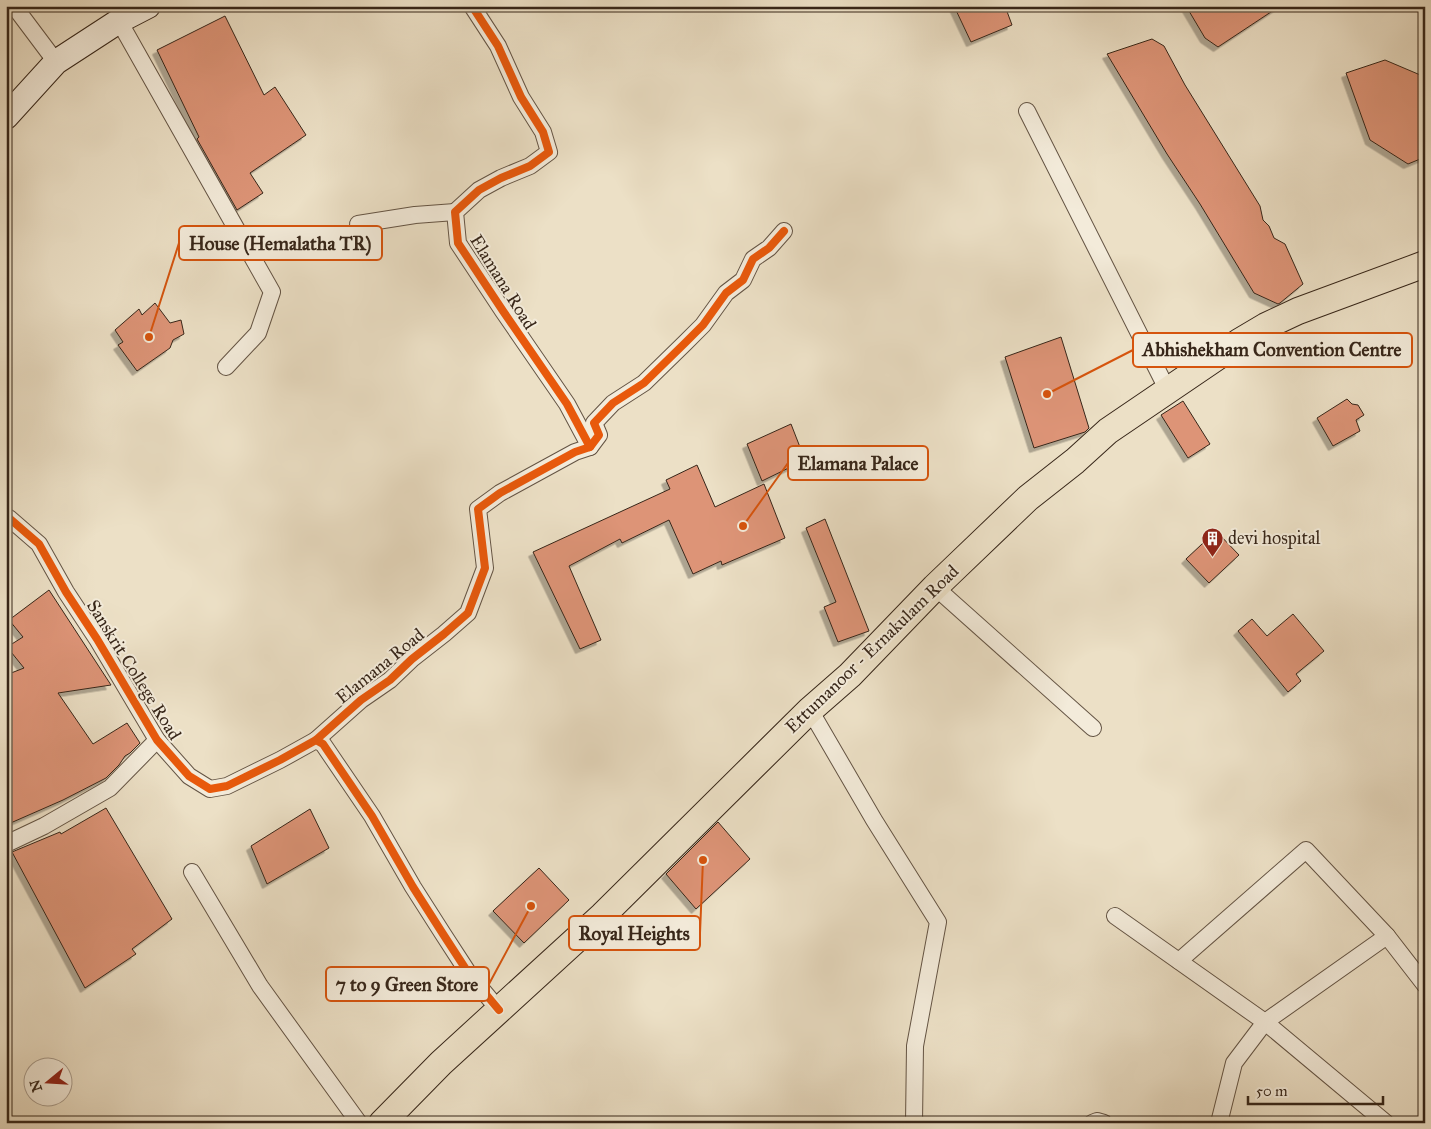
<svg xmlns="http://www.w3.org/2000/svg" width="1431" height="1129" font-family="'IM FELL Great Primer',serif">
<defs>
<filter id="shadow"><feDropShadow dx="-4.5" dy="4.5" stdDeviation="0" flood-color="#0004"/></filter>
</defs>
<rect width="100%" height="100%" fill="#ece0c6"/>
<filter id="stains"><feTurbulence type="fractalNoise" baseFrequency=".004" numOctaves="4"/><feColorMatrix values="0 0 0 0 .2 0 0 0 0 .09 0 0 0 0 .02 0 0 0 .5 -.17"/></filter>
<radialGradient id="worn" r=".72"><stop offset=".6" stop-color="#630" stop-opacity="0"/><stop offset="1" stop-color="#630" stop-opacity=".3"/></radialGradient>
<g fill="#dd9477" stroke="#372619" filter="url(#shadow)">
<path d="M954 6H1005L1012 25 971 42Z"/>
<path d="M1186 6H1280L1218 47 1205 38Z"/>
<path d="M225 16 264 95 275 87 306 135 250 173 263 193 237 210 197 139 199 137 157 50Z"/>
<path d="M1152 39 1164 46 1185 85 1260 206 1263 220 1269 226 1274 238 1285 244 1303 284 1280 303 1278 304 1254 293 1200 204 1167 154 1107 54Z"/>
<path d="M1385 60 1425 77V157L1408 164 1370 140 1346 73Z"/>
<path d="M155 303 170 323 181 320 184 334 173 340 170 348 137 371 118 345 123 342 115 330 139 309 142 315Z"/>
<path d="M1061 337 1089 428 1085 432 1034 448 1005 357Z"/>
<path d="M1347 399 1352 404 1358 405 1364 415 1356 420 1360 431 1333 446 1317 418Z"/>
<path d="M1183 401 1210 444 1188 458 1161 415Z"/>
<path d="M791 424 805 460 762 481 747 444Z"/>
<path d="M697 465 715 507 764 484 785 538 722 565 721 561 693 574 669 520 622 543 620 539 569 566 601 640 580 649 533 552 670 489 666 480Z"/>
<path d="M825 519 869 631 838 642 824 607 836 602 806 528Z"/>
<path d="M1216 531 1239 555 1209 583 1186 559Z"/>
<path d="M49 590 111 685 58 693 93 744 127 723 140 743 130 753 125 756 119 765 106 778 63 800 6 825V675L24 668 7 647 23 637 9 620Z"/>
<path d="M1293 614 1324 651 1296 674 1301 681 1288 692 1238 631 1252 619 1267 636Z"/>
<path d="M106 808 172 919 132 949 136 954 85 988 12 852 60 832 61 834Z"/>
<path d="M310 809 329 848 267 884 251 846Z"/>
<path d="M718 822 750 859 696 909 666 874Z"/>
<path d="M539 868 569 900 524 943 493 911Z"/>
</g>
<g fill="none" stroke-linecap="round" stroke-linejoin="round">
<defs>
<g id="street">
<path d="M14 6 56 62"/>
<path d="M472 6 498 46 521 97 543 132 549 152 530 166 501 178 479 190 455 212 458 243 503 311 567 404 590 447"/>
<path d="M119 21 272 292 258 333 226 367"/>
<path d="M1027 111 1168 391"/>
<path d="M358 224 415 215 455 212"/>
<path d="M6 518H9L39 544 66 592 97 639 157 740 189 776 210 789 227 786 280 760 316 740 323 744 372 816 413 887 443 934 469 974 499 1010"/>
<path d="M935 587 1093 728"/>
<path d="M810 710 874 820 938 922 915 1046 914 1123"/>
<path d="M316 740 361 700 390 680 412 659 444 634 468 613 485 568 478 509 500 493 575 452 590 447 599 435 594 423 613 403 644 383 685 343 703 325 726 293 743 280 753 259 769 248 784 231"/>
<path d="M6 844 44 826 110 788 157 740"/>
<path d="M192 872 260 986 359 1123"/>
<path d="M1115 916 1265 1022 1234 1063 1219 1123"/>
<path d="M1179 961 1306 850 1387 936"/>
<path d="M1092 1123 1097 1121 1104 1123"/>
<path d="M1386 1123 1265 1022 1387 936 1425 985"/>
</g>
<path id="secondary" d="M6 117 56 62 119 21 148 6"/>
<path id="primary" d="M382 1123 441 1063 603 915 810 710 850 675 935 587 1028 498 1075 461 1108 431 1239 342 1266 326 1298 311 1425 264"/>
</defs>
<use href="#street" stroke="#645444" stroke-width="18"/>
<use href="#secondary" stroke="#372619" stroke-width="26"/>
<use href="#primary" stroke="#372619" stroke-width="28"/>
<use href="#street" stroke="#f3ebda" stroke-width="16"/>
<use href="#secondary" stroke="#f3ebda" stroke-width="24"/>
<use href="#primary" stroke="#ece0c6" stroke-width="26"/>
<defs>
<g id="cycleway">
<path d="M472 6 498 46 521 97 543 132 549 152 530 166 501 178 479 190 455 212 458 243 503 311 567 404 590 447"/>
<path d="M6 518H9L39 544 66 592 97 639 157 740 189 776 210 789 227 786 280 760 316 740 323 744 372 816 413 887 443 934 469 974 499 1010"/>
<path d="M316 740 361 700 390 680 412 659 444 634 468 613 485 568 478 509 500 493 575 452 590 447 599 435 594 423 613 403 644 383 685 343 703 325 726 293 743 280 753 259 769 248 784 231"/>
</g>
</defs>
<use href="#cycleway" stroke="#f3ebda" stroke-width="11"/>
<use href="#cycleway" stroke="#e8590c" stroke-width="8"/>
</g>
<defs>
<symbol id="building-pin" viewBox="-11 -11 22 30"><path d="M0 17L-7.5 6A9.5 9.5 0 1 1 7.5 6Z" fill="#8f2418" stroke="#f3ebda"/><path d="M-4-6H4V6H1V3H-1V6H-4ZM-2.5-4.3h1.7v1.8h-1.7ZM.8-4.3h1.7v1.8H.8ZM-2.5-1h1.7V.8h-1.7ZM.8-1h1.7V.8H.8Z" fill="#fff"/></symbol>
</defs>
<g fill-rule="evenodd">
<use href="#building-pin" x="1200" y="526" width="25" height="34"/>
</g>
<g text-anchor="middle" stroke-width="4" stroke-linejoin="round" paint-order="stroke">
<g font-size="18" fill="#372619" stroke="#f3ebda">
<text transform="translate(503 282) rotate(58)" y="6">Elamana Road</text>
<text transform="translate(872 649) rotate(-44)" y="6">Ettumanoor - Ernakulam Road</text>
<text transform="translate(380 666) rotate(-39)" y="6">Elamana Road</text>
<text transform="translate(134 670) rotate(58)" y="6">Sanskrit College Road</text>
</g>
<g font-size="18" fill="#372619" stroke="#f3ebda" text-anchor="start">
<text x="1228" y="544">devi hospital</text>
</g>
</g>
<path fill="none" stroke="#d6540d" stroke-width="2" d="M149 337L179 243M1047 394L1133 350M743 526L788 463M703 860L700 933M531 906L489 984"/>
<g fill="#d6540d" stroke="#f3ebda" stroke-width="2">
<circle cx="149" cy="337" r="5"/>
<circle cx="1047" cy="394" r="5"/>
<circle cx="743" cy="526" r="5"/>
<circle cx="703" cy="860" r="5"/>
<circle cx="531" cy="906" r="5"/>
</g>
<g fill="#f3ebda" stroke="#d6540d" stroke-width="2">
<rect x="179" y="226" width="203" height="34" rx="5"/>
<rect x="1133" y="333" width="279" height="34" rx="5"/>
<rect x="788" y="446" width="140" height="34" rx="5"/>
<rect x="569" y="916" width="131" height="34" rx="5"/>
<rect x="326" y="967" width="163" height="34" rx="5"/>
</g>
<g font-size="19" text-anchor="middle" font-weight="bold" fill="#372619">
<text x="280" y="250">House (Hemalatha TR)</text>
<text x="1272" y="356">Abhishekham Convention Centre</text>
<text x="858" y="470">Elamana Palace</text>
<text x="634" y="940">Royal Heights</text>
<text x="407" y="991">7 to 9 Green Store</text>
</g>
<rect width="1431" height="1129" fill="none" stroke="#ece0c6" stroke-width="25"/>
<rect x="8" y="8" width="1416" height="1114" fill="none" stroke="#372619" stroke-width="2.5"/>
<rect x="12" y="12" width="1406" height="1104" fill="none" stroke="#372619"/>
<g transform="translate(48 1082) rotate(252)"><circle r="24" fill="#f3ebda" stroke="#a89c8d"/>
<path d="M0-4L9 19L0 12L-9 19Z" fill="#8f2418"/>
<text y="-8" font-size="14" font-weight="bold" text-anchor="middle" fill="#372619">N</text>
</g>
<path d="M1248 1096v8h135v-8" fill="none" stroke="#372619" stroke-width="2.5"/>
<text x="1256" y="1096" font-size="15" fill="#372619" stroke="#f3ebda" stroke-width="4" paint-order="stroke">50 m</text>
<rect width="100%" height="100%" filter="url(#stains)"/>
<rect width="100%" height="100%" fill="url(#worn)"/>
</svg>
